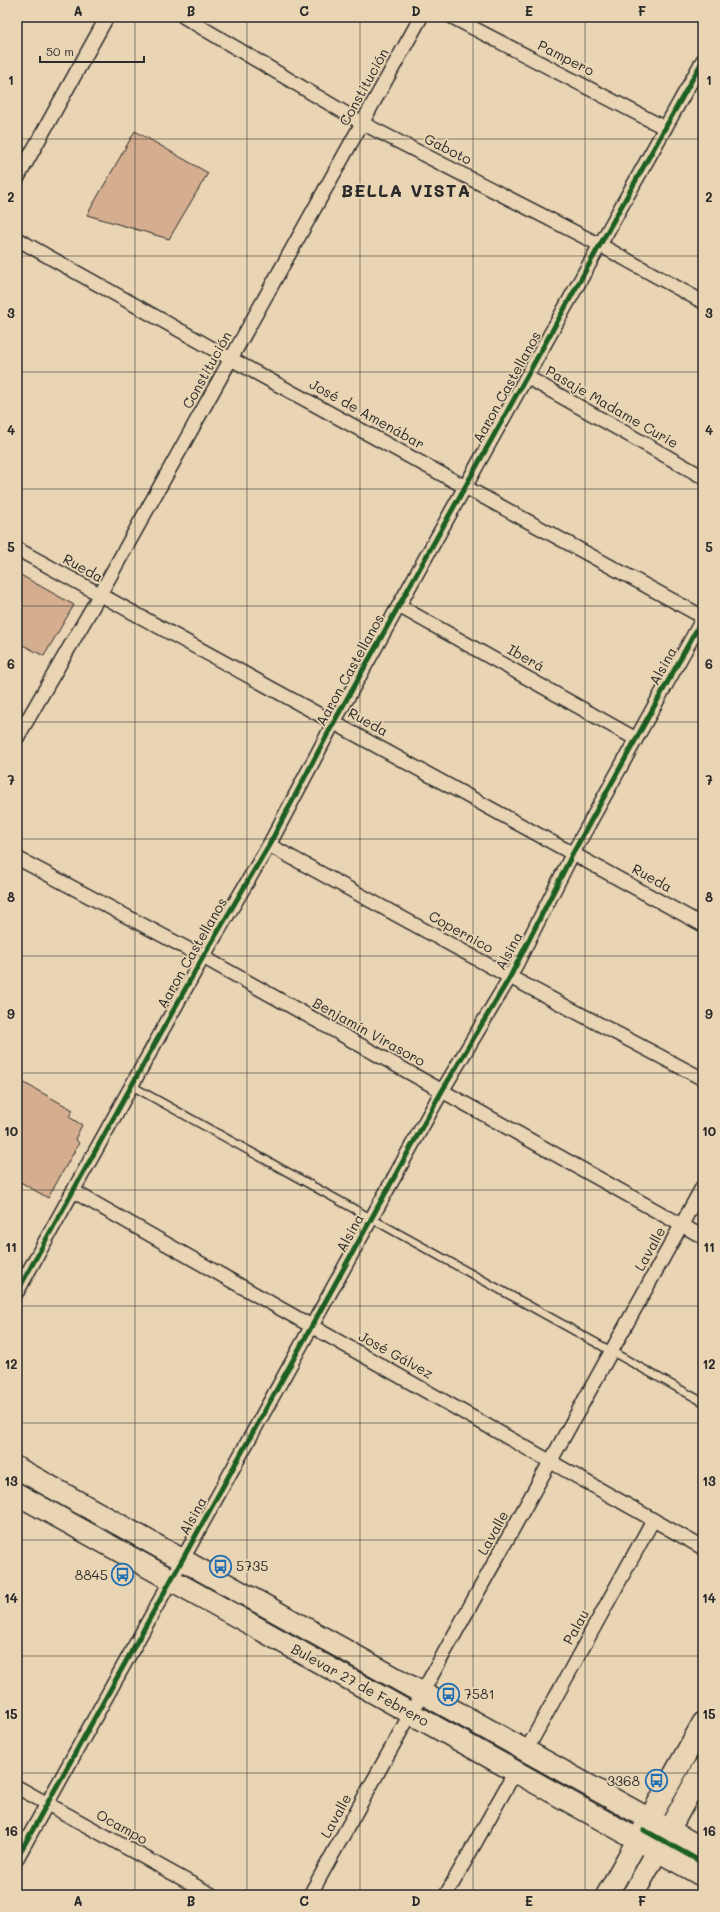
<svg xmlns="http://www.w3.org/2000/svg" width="720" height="1912" font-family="Mali,sans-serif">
<rect width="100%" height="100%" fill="#e9d4b3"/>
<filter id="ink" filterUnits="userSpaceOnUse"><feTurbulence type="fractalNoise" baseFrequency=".025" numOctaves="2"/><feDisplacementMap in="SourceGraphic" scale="8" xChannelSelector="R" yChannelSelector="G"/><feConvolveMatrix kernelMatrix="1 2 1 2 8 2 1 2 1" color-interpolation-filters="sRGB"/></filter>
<g filter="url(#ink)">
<g fill="#d4ae8f" stroke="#2b2b2b">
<path d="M135 131 208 173 169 239 87 215Z"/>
<path d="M17 573 74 605 44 656 17 642Z"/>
<path d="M17 1079 73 1110 69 1117 82 1125 75 1139 79 1143 48 1198 17 1180Z"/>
</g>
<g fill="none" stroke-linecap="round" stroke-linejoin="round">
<defs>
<path id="service" d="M132 1086 703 1402"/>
<g id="minor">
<path d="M184 17 362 123 600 245 703 302"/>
<path d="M452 17 665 128"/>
<path d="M17 179 107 17"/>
<path d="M17 239 231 359 703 617"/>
<path d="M527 377 703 477"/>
<path d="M17 549 703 925"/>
<path d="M399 606 636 739"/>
<path d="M17 738 99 596 421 17"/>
<path d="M269 845 510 977 703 1079"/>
<path d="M17 858 203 957 703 1237"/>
<path d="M73 1191 703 1548"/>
<path d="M17 1292 203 957 269 845 334 722 703 60"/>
<path d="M526 1751 653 1520"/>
<path d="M17 1787 212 1895"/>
<path d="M17 1858 442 1091 510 977 573 853 703 618"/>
<path d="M310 1895 703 1186"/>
<path d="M446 1895 515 1772"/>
</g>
<g id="primary">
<path d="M17 1468 703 1849"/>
<path d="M17 1494 703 1876"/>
<path d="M607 1895 703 1723"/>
<path d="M633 1895 703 1768"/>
</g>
</defs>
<use href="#service" stroke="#2b2b2b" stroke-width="10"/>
<use href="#minor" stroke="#2b2b2b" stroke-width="16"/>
<use href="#primary" stroke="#2b2b2b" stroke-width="24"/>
<use href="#service" stroke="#e9d4b3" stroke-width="7"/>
<use href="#minor" stroke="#e9d4b3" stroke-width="13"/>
<use href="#primary" stroke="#e9d4b3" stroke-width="21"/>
<defs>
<g id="cycleway">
<path d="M17 1292 203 957 269 845 334 722 703 60"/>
<path d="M644 1830 703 1863"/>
<path d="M17 1858 442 1091 510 977 573 853 703 618"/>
</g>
</defs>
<use href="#cycleway" stroke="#e9d4b3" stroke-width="8"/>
<use href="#cycleway" stroke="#1b5e20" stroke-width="5"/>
</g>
</g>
<path fill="none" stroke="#2b2b2b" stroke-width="1" stroke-opacity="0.55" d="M135 17V1895M247 17V1895M360 17V1895M473 17V1895M585 17V1895M17 139H703M17 256H703M17 372H703M17 489H703M17 606H703M17 722H703M17 839H703M17 956H703M17 1073H703M17 1190H703M17 1306H703M17 1423H703M17 1540H703M17 1656H703M17 1773H703"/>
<defs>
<symbol id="bus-ring" viewBox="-11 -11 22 22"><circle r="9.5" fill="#e9d4b3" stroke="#1f6fb2" stroke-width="1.5"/><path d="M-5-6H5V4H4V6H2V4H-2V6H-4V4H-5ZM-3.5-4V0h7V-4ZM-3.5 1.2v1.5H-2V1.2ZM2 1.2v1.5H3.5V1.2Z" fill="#1f6fb2"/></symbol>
</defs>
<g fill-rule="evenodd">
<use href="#bus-ring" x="208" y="1554" width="25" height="25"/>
<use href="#bus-ring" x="110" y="1562" width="25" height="25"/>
<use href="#bus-ring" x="436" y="1682" width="25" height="25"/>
<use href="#bus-ring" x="644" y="1768" width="25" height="25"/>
</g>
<g text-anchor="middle" stroke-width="3.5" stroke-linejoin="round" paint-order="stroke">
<g font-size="14" fill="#2b2b2b" stroke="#e9d4b3">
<text transform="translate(566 58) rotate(27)" y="5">Pampero</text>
<text transform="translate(364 87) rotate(-61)" y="5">Constitución</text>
<text transform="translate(448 149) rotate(27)" y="5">Gaboto</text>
<text transform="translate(207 370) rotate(-61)" y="5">Constitución</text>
<text transform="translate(507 387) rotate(-61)" y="5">Aaron Castellanos</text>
<text transform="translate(612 407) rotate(30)" y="5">Pasaje Madame Curie</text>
<text transform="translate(367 414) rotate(29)" y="5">José de Amenábar</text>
<text transform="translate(83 568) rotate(29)" y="5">Rueda</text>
<text transform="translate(526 658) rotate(29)" y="5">Iberá</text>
<text transform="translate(663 666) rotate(-61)" y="5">Alsina</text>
<text transform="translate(350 670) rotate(-61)" y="5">Aaron Castellanos</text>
<text transform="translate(368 722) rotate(29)" y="5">Rueda</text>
<text transform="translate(652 878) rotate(29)" y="5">Rueda</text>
<text transform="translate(461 932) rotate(29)" y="5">Copernico</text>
<text transform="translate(509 951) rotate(-62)" y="5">Alsina</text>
<text transform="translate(192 953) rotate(-60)" y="5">Aaron Castellanos</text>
<text transform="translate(369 1032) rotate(29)" y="5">Benjamín Virasoro</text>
<text transform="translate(350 1233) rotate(-61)" y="5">Alsina</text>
<text transform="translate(650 1249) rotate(-61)" y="5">Lavalle</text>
<text transform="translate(396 1355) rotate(29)" y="5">José Gálvez</text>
<text transform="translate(193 1516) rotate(-61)" y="5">Alsina</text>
<text transform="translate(493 1533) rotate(-61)" y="5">Lavalle</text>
<text transform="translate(576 1627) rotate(-61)" y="5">Palau</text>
<text transform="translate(360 1685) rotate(29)" y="5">Bulevar 27 de Febrero</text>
<text transform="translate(336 1816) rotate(-61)" y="5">Lavalle</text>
<text transform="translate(122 1827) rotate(29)" y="5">Ocampo</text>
</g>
<g font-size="14" fill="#2b2b2b" stroke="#e9d4b3" text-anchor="start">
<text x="236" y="1571">5735</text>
<text x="108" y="1580" text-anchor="end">8845</text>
<text x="464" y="1699">7581</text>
<text x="640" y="1786" text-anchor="end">3368</text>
</g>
<g font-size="18" font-weight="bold" letter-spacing="1" fill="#2b2b2b" stroke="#e9d4b3">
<text x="406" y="197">BELLA VISTA</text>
</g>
</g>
<rect width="720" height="1912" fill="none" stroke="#e9d4b3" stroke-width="44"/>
<path d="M40 56v6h104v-6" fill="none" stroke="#2b2b2b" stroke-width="2"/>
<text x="46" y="56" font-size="12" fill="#2b2b2b" stroke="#e9d4b3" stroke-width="3" paint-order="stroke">50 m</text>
<rect x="22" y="22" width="676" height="1868" fill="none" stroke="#2b2b2b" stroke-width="1.5"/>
<g font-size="13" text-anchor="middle" font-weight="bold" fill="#2b2b2b">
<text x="78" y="16">A</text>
<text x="191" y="16">B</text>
<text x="304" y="16">C</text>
<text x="416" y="16">D</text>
<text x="529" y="16">E</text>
<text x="642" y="16">F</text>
<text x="11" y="85">1</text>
<text x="709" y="85">1</text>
<text x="11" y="202">2</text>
<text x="709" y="202">2</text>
<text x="11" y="318">3</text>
<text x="709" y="318">3</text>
<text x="11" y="435">4</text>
<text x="709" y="435">4</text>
<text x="11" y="552">5</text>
<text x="709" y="552">5</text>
<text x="11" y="669">6</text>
<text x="709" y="669">6</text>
<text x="11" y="785">7</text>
<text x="709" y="785">7</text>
<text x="11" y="902">8</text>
<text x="709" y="902">8</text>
<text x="11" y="1019">9</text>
<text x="709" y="1019">9</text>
<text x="11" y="1136">10</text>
<text x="709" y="1136">10</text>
<text x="11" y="1252">11</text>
<text x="709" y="1252">11</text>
<text x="11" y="1369">12</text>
<text x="709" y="1369">12</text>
<text x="11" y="1486">13</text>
<text x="709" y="1486">13</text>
<text x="11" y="1603">14</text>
<text x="709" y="1603">14</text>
<text x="11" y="1719">15</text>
<text x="709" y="1719">15</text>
<text x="11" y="1836">16</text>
<text x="709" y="1836">16</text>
<text x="78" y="1906">A</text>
<text x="191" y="1906">B</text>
<text x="304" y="1906">C</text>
<text x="416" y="1906">D</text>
<text x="529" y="1906">E</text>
<text x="642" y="1906">F</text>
</g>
</svg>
